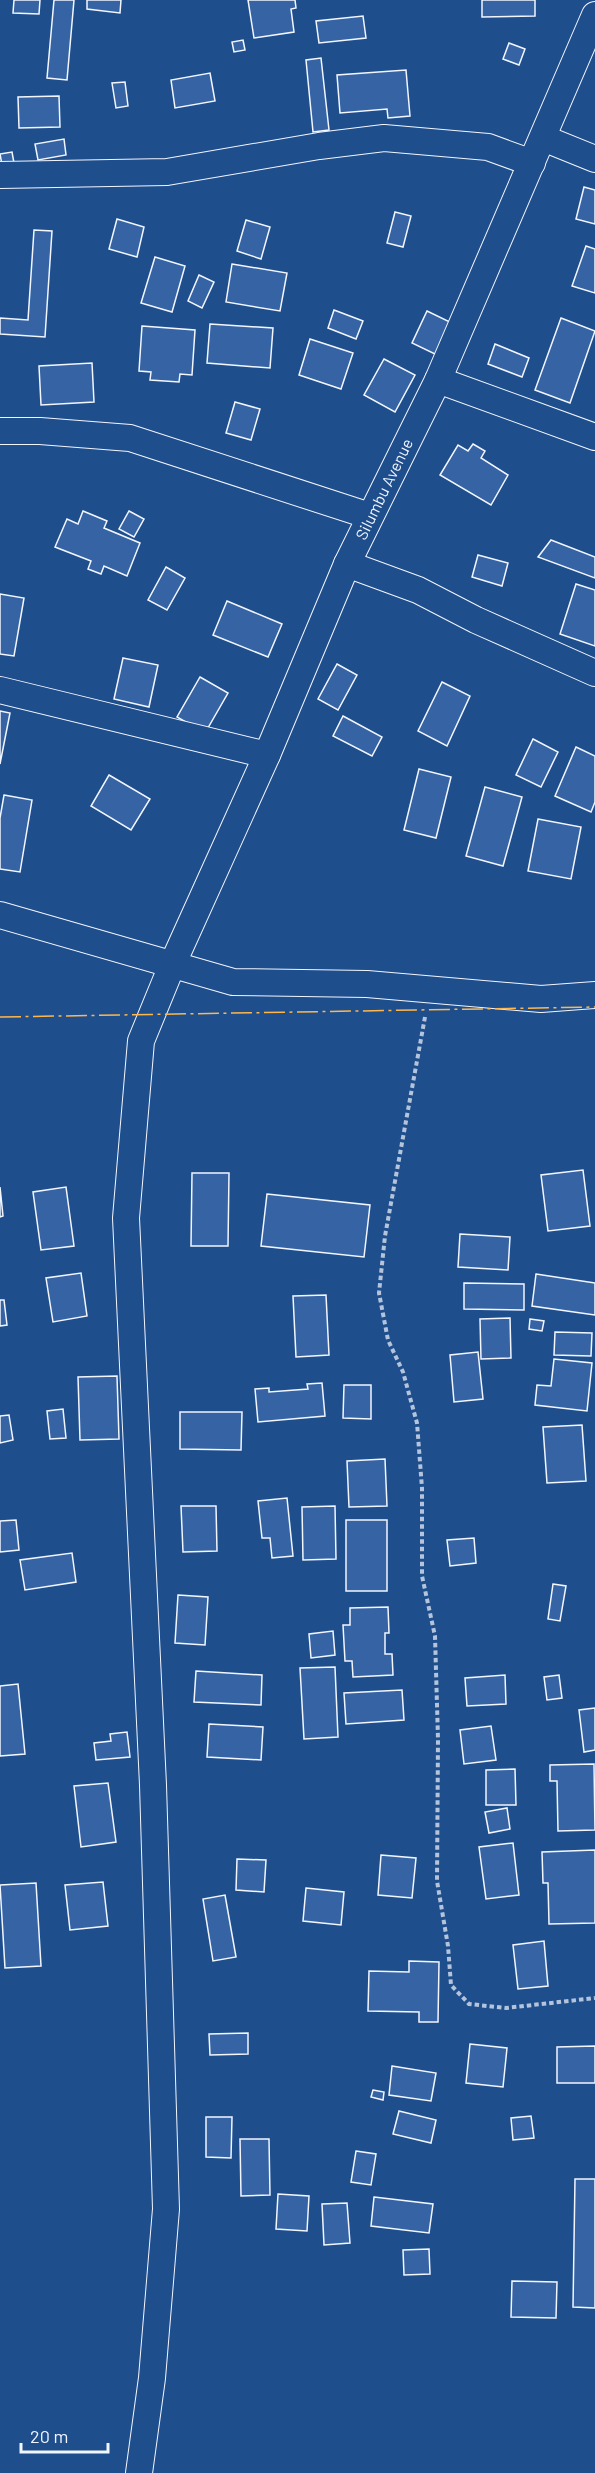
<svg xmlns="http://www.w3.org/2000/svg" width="595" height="2473" font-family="Barlow,sans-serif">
<rect width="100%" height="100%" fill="#1f4e8c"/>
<g fill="#3563a3" stroke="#f2f6ff" stroke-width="1.5">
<path d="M14 0H40L39 14 13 13Z"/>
<path d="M54 0H74L67 80 47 78Z"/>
<path d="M87 0H121L120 13 87 9Z"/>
<path d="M248 0H295L296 8 291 9 294 32 254 38Z"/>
<path d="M482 0H535V16L482 17Z"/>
<path d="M363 16 366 38 319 43 316 21Z"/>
<path d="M243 40 245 50 234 52 232 42Z"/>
<path d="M509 43 525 49 519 65 503 59Z"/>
<path d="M321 58 329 130 313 132 306 60Z"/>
<path d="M406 70 410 116 388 118 387 109 340 113 337 75Z"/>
<path d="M210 73 215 101 175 108 171 80Z"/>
<path d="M125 82 128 106 116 108 112 83Z"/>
<path d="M59 96 60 127 19 128 18 97Z"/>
<path d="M64 139 66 155 38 160 35 144Z"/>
<path d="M12 152 14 163 2 165 0 154Z"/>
<path d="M584 187 595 190V224L576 219Z"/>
<path d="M395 212 411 216 403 247 387 243Z"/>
<path d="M117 219 144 227 137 257 109 249Z"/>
<path d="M246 220 270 227 261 259 237 251Z"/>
<path d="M34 230 52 231 45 337 0 334V318L28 320Z"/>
<path d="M586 246 595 249V293L572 286Z"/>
<path d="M155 257 185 266 172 312 141 303Z"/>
<path d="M232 264 287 273 280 311 226 302Z"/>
<path d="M199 275 214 282 202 308 188 301Z"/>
<path d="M334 310 363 321 356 339 328 328Z"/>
<path d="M427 311 452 323 437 355 412 343Z"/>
<path d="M561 318 595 331 570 403 535 390Z"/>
<path d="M210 324 273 328 270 368 207 363Z"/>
<path d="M142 326 195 330 192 375 180 374 179 382 150 380 151 372 139 371Z"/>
<path d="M310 339 353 353 341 389 299 375Z"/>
<path d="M495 344 529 358 522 377 488 364Z"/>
<path d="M384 359 415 375 395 412 364 395Z"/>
<path d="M92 363 94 402 41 405 39 366Z"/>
<path d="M235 402 260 409 251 440 226 433Z"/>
<path d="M473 444 485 451 481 458 508 475 491 505 440 475 458 445 468 451Z"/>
<path d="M83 511 107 521 104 528 140 543 127 576 104 566 101 574 88 569 91 561 55 547 67 519 78 524Z"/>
<path d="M129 511 144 519 134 537 119 529Z"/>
<path d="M551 540 595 557V578L538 557Z"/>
<path d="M478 555 508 563 502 586 472 577Z"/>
<path d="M166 567 185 578 167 610 148 600Z"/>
<path d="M576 584 595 590V646L560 634Z"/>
<path d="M0 594 24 598 14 656 0 654Z"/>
<path d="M227 601 282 624 268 657 213 635Z"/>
<path d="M123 658 158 665 149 707 114 699Z"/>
<path d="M337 664 357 675 338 710 318 699Z"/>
<path d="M200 677 228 693 205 733 177 717Z"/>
<path d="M442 682 470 696 447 746 418 731Z"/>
<path d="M0 711 10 713 0 764Z"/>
<path d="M343 716 382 737 372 756 333 736Z"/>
<path d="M533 739 558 752 541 787 516 775Z"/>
<path d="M576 747 595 756V802L591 812 555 796Z"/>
<path d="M419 769 451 777 436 838 404 830Z"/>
<path d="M109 775 150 799 131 830 91 806Z"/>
<path d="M485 787 522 797 503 866 466 856Z"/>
<path d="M4 795 32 800 20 872 0 869V818Z"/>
<path d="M538 819 581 827 571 879 528 871Z"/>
<path d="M583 1170 590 1226 548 1231 541 1175Z"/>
<path d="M192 1173H229L228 1246H191Z"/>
<path d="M0 1187 3 1216 0 1217Z"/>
<path d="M66 1187 74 1246 41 1250 33 1192Z"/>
<path d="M267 1194 370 1205 364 1257 261 1246Z"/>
<path d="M460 1234 510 1237 508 1270 458 1267Z"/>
<path d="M81 1273 87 1316 53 1322 46 1278Z"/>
<path d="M536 1274 595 1283V1315L532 1306Z"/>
<path d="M464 1283 524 1284V1310L464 1309Z"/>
<path d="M326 1295 329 1355 296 1357 293 1296Z"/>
<path d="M0 1300H4L7 1325 0 1326Z"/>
<path d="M510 1318 511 1358 481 1359 480 1319Z"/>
<path d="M530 1319 544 1321 542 1331 529 1329Z"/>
<path d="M555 1332 592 1333 591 1356 554 1355Z"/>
<path d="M478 1352 483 1399 454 1402 450 1355Z"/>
<path d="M554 1359 592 1363 587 1411 535 1405 537 1385 551 1386Z"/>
<path d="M117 1376 119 1439 80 1440 78 1377Z"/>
<path d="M322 1383 325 1416 258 1422 255 1389 269 1388V1392L308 1389 307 1384Z"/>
<path d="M344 1385H371V1419L343 1418Z"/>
<path d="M63 1409 66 1438 50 1439 47 1411Z"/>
<path d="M180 1412H242L241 1450 180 1449Z"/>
<path d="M9 1415 13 1440 0 1443V1416Z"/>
<path d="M582 1425 586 1481 547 1483 543 1427Z"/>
<path d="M385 1459 387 1506 349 1507 347 1461Z"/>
<path d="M287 1498 293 1556 272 1558 270 1538H262L258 1501Z"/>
<path d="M181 1506H216L217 1551 183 1552Z"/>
<path d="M335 1506 336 1559 303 1560 302 1507Z"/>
<path d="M16 1520 19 1550 0 1552V1521Z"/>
<rect x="346" y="1520" width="41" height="71"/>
<path d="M474 1538 476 1563 450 1566 447 1540Z"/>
<path d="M72 1553 76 1582 25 1590 20 1560Z"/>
<path d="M553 1584 566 1586 560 1621 548 1619Z"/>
<path d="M178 1595 208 1597 205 1645 175 1643Z"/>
<path d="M388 1607 389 1633H385V1654H392L393 1675 353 1677 352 1661H345L343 1625H350V1608Z"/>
<path d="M333 1631 335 1655 311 1658 309 1634Z"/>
<path d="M335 1667 338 1737 304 1739 300 1668Z"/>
<path d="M196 1671 262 1675 261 1705 194 1702Z"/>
<path d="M505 1675 506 1704 467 1706 465 1678Z"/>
<path d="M559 1675 562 1698 547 1700 544 1677Z"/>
<path d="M18 1684 25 1754 0 1756V1686Z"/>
<path d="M402 1690 404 1720 346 1724 344 1693Z"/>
<path d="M595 1708V1750L584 1752 579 1710Z"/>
<path d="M209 1724 263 1727 261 1760 207 1757Z"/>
<path d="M491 1726 496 1760 464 1764 460 1730Z"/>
<path d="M127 1732 130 1757 96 1760 94 1743 111 1741 110 1734Z"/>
<path d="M594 1764 595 1830 558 1831 557 1781H550V1765Z"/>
<path d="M515 1769 516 1805H486V1770Z"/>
<path d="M108 1783 116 1842 81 1847 74 1786Z"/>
<path d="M507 1808 510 1829 489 1833 485 1812Z"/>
<path d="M513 1843 519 1895 486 1899 479 1847Z"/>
<path d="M595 1850V1923L549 1924 548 1883H543L542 1852Z"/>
<path d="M381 1855 416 1858 412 1898 378 1895Z"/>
<path d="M237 1859 266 1860 264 1892 236 1890Z"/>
<path d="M103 1882 108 1926 70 1930 65 1885Z"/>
<path d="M36 1883 41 1966 5 1968 0 1885Z"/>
<path d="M306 1888 344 1892 341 1925 303 1921Z"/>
<path d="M225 1895 236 1957 213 1961 203 1899Z"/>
<path d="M544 1941 548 1986 518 1989 513 1945Z"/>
<path d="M409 1961 439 1962 438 2022H419V2012L368 2011 369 1971 409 1972Z"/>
<path d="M248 2033V2054L210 2055 209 2034Z"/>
<path d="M470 2044 507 2048 503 2087 466 2083Z"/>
<path d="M595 2046V2083H557V2047Z"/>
<path d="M392 2066 436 2073 431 2101 389 2095Z"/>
<path d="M373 2090 384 2092 383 2100 371 2097Z"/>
<path d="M399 2111 436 2120 431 2143 393 2134Z"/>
<path d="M531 2116 534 2138 513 2140 511 2118Z"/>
<path d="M206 2117H232L231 2158 206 2157Z"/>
<path d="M240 2139H269L270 2195 241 2196Z"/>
<path d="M356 2151 376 2154 371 2185 351 2182Z"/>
<path d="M575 2179H595V2308L573 2307Z"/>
<path d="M278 2194 309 2196 307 2231 276 2229Z"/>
<path d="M374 2197 433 2204 429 2233 371 2226Z"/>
<path d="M347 2203 350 2243 324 2245 322 2204Z"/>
<path d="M429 2249 430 2274 404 2275 403 2250Z"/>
<path d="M512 2281 557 2282 556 2318 511 2317Z"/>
</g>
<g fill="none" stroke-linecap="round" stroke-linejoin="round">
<defs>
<g id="minor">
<path d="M543 138 595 159"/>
<path d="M0 175 167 172 319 146 384 138 488 147 532 163"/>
<path d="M438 380 595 437"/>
<path d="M0 431H40L130 438 370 516"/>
<path d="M347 564 418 590 476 620 595 673"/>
<path d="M0 690 267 755"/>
<path d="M0 915 233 982 367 984 541 999 595 995"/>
<path d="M139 2473 152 2378 166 2209 153 1785 126 1218 141 1041 173 963 267 755 347 564 438 380 595 15"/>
</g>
</defs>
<use href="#minor" stroke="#f2f6ff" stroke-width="28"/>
<path stroke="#b3c4dc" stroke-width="4" stroke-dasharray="4.5 3" stroke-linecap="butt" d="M425 1017 385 1236 379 1293 388 1340 403 1372 417 1423 422 1488V1576L435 1636 438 1739 437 1881 448 1946 451 1985 469 2004 506 2008 595 1998"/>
<use href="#minor" stroke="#1f4e8c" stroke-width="26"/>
<path stroke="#ffb74d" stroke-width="1.5" stroke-dasharray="21 4.5 3 4.5" stroke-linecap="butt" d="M0 1017 595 1007"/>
</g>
<g text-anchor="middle" stroke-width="4.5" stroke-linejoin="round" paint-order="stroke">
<g font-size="16" fill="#f2f6ff" stroke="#1f4e8c">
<text transform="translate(384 489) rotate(-64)" y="6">Silumbu Avenue</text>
</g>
</g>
<path d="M21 2443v9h87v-9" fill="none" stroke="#f2f6ff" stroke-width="3"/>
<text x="30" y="2443" font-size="18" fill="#f2f6ff" stroke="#1f4e8c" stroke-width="4.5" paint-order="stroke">20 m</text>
</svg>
